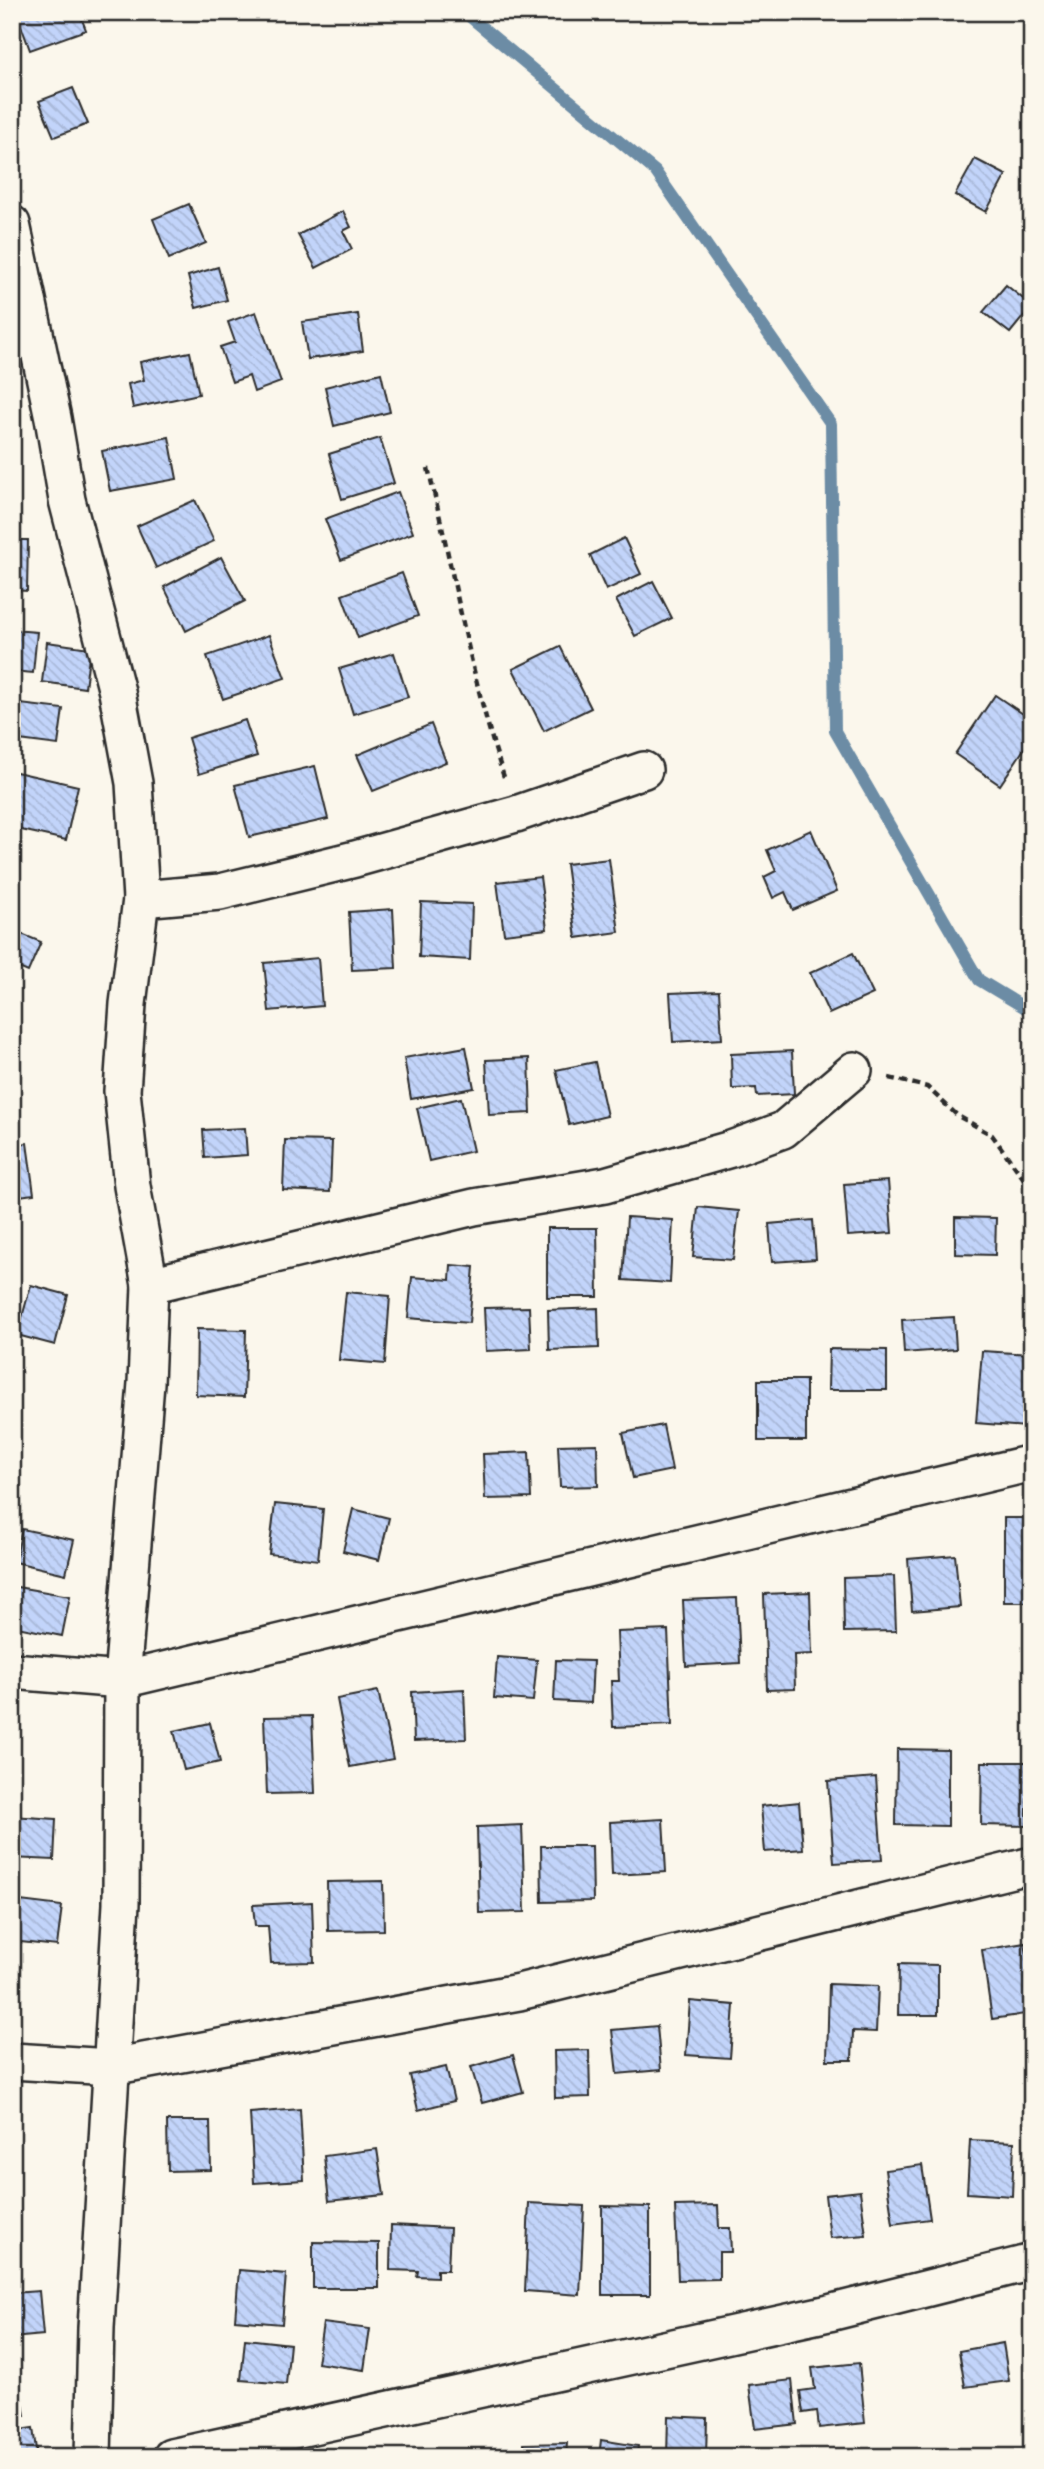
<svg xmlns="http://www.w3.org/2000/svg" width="1044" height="2469" font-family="'Balsamiq Sans',sans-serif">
<defs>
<pattern id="building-back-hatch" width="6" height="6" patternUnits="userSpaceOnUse" patternTransform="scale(1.75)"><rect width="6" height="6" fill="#c2d4fa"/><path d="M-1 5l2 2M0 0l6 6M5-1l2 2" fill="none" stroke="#a7b6d6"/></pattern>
</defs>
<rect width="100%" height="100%" fill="#fbf7ec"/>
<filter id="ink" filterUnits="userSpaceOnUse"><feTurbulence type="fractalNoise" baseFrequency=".0143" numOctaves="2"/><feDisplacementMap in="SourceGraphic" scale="14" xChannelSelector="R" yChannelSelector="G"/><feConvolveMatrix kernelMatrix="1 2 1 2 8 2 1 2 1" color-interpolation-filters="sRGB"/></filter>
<g filter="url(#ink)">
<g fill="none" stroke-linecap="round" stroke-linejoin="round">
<path stroke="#6c8ca5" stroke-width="12" d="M464 12 655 171 831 424 835 731 979 980 1032 1012"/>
</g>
<g fill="url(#building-back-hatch)" stroke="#2b2b2b" stroke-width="2">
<path d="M16 12H79L86 30 30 50Z"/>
<path d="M73 88 88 124 54 137 39 101Z"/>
<path d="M975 159 1006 175 986 212 955 195Z"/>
<path d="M189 204 206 243 169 259 153 219Z"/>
<path d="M343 211 351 227 343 231 352 249 316 268 298 235Z"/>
<path d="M218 267 227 300 196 308 188 276Z"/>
<path d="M1006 285 1032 306 1010 333 983 312Z"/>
<path d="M256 312 281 382 254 392 249 376 232 382 220 347 235 342 228 322Z"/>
<path d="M358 314 363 351 308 359 302 322Z"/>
<path d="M190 352 199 394 133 408 128 384 144 380 140 362Z"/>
<path d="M381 373 390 412 334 426 325 387Z"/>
<path d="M169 437 177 479 110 491 102 451Z"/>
<path d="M380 438 394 483 342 499 329 454Z"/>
<path d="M398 492 413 533 341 560 325 519Z"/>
<path d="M195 500 214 541 156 568 137 526Z"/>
<path d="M624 538 641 574 606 590 590 555Z"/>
<path d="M12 540H28L27 591 12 590Z"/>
<path d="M221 557 245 601 186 631 164 587Z"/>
<path d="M402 573 418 616 358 638 342 595Z"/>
<path d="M653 581 672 618 635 636 616 600Z"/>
<path d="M12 630 37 632 33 673 12 671Z"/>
<path d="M269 635 285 678 223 699 207 656Z"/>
<path d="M47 642 90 648 85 688 42 682Z"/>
<path d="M560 646 591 708 544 731 513 669Z"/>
<path d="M394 653 408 697 353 714 339 669Z"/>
<path d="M995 695 1032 720V737L1000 785 955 754Z"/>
<path d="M12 703 63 709 58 745 12 739Z"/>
<path d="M245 720 257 756 199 774 188 738Z"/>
<path d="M431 724 446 762 373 791 357 755Z"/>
<path d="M315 766 328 819 249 837 235 785Z"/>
<path d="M12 771 78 786 66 840 12 828Z"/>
<path d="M811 830 837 891 793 910 785 892 773 898 764 877 776 871 767 850Z"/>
<path d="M609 859 619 932 576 938 566 864Z"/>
<path d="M540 877 547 929 504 934 497 882Z"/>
<path d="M421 902 472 904 470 960 419 957Z"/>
<path d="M393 909 396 968 352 970 349 912Z"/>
<path d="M12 930 41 942 28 972 12 965Z"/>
<path d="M853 953 873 994 829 1014 810 973Z"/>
<path d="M318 958 322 1006 269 1011 264 963Z"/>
<path d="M719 991 722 1039 673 1042 670 993Z"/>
<path d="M466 1047 474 1088 411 1099 404 1058Z"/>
<path d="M792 1051 794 1094 757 1096 756 1088 732 1089 731 1054Z"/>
<path d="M529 1058 531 1113 489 1115 486 1060Z"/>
<path d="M595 1062 607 1116 569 1125 556 1070Z"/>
<path d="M461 1098 473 1151 429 1161 417 1108Z"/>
<path d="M245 1128 247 1155 205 1158 203 1130Z"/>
<path d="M285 1140 332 1141 330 1192 283 1190Z"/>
<path d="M27 1143 34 1194 12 1197V1145Z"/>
<path d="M888 1181 892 1233 848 1236 844 1184Z"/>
<path d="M698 1207 739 1211 733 1260 693 1257Z"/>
<path d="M627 1217 673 1220 670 1283 623 1280Z"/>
<path d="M955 1217 996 1218 995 1255 955 1254Z"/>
<path d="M813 1220 816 1259 772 1262 769 1224Z"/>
<path d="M547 1228H597L598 1297H547Z"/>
<path d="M451 1265 474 1267 469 1323 408 1318 412 1277 450 1280Z"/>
<path d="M31 1285 68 1295 55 1345 17 1335Z"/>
<path d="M346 1292 390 1296 385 1364 339 1360Z"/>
<path d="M529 1307 531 1349 486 1351 484 1308Z"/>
<path d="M598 1308 599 1348 549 1350 548 1310Z"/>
<path d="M954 1317 956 1349 904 1353 902 1320Z"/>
<path d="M197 1329 246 1330 244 1397 196 1395Z"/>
<path d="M829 1349 887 1350V1390H828Z"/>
<path d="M982 1351 1031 1354 1026 1427 976 1423Z"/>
<rect x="758" y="1380" width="48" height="61"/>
<path d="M663 1425 672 1470 633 1478 623 1433Z"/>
<path d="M597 1444 598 1486 560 1487 558 1445Z"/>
<path d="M529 1452 531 1498 485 1499 483 1454Z"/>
<path d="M275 1504 323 1509 318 1560 269 1554Z"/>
<path d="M353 1509 389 1518 379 1560 343 1551Z"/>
<rect x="1004" y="1518" width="28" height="84"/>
<path d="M22 1529 74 1540 66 1574 15 1562Z"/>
<path d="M955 1555 960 1607 912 1611 908 1559Z"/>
<path d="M894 1576 896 1631 844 1632 843 1578Z"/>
<path d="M17 1587 70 1596 62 1636 12 1626V1608Z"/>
<path d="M810 1592 812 1654 794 1655 795 1689 767 1690 764 1594Z"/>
<path d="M737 1598 740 1663 686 1666 683 1600Z"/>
<path d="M668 1630 672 1725 613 1727 611 1681H619L617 1632Z"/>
<path d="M497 1657 537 1660 533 1701 494 1698Z"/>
<path d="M556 1660 593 1661 591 1703 554 1701Z"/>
<path d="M464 1689 466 1739 414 1741 412 1692Z"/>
<path d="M378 1691 393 1759 350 1767 337 1699Z"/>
<path d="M312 1716 315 1793 267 1794 264 1717Z"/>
<path d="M210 1723 220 1762 184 1770 174 1731Z"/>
<path d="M897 1749 948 1750V1826L896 1825Z"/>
<path d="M982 1762H1027V1826L981 1825Z"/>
<path d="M876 1777 882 1860 834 1863 828 1781Z"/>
<path d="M799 1802 803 1849 765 1852 761 1806Z"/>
<path d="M12 1816 56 1819 54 1860 12 1858Z"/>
<path d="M663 1819 666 1872 612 1875 610 1822Z"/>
<path d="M522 1825 525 1912 479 1913 477 1827Z"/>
<path d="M541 1846H592L593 1901 542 1902Z"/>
<path d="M383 1881 384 1930 328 1931 327 1882Z"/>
<path d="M12 1900 62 1906 57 1946 12 1941Z"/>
<path d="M312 1902 314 1962 271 1963 268 1926H255L253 1905Z"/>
<path d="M1025 1943 1032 1986V2013L992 2019 982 1950Z"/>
<path d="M899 1964 938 1965V2015H898Z"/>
<path d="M829 1984 878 1986 876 2032 853 2031 852 2060H827Z"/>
<path d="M690 2001 734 2005 730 2058 686 2055Z"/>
<path d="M657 2026 661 2070 617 2074 612 2030Z"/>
<path d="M589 2050 590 2097 555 2098 554 2051Z"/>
<path d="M513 2055 523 2092 482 2103 471 2067Z"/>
<path d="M446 2067 454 2101 418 2110 410 2075Z"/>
<path d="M300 2109 304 2180 254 2183 250 2113Z"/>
<path d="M167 2121H210L211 2170 168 2171Z"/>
<path d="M970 2140 1014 2142 1012 2196 967 2193Z"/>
<path d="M377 2149 384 2195 329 2201 324 2156Z"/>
<path d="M922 2165 930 2219 893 2224 885 2170Z"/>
<path d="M860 2191 866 2235 830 2238 825 2195Z"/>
<path d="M529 2203 584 2206 580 2295 525 2291Z"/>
<path d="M718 2205 719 2228H730L731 2252H719V2279L678 2280 675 2206Z"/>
<path d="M602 2206 650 2207V2295H602Z"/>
<path d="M391 2225 450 2228 448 2270H437V2277L417 2276 418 2271 390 2270Z"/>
<path d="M313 2242 379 2243V2288H313Z"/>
<path d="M239 2270 286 2274 282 2324 235 2320Z"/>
<path d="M39 2291 43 2335 12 2338V2293Z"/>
<path d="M323 2323 370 2329 364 2370 317 2363Z"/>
<path d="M245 2339 290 2344 286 2384 241 2380Z"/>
<path d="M1003 2343 1009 2381 965 2387 959 2351Z"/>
<path d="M859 2363 865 2423 819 2428 817 2411 803 2413 800 2391 815 2389 812 2368Z"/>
<path d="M12 2367H17L25 2416 12 2418Z"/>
<path d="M792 2380 797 2424 755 2429 749 2385Z"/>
<path d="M668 2416 707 2418 706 2457H667Z"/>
<path d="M33 2428 37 2457H12V2431Z"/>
<path d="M601 2440 638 2446 637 2457H599Z"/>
<path d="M567 2443 566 2457H524V2444Z"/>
</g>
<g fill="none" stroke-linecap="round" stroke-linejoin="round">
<defs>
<g id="minor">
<path d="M12 224 53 418 67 500 117 692 134 783 141 899 128 1004 122 1091 132 1186 150 1285 146 1383 122 1680 121 1904 96 2328 93 2457"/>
<path d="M141 899 220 892 355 859 516 814 644 770"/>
<path d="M150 1285 474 1207 605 1185 731 1149 783 1130 854 1070"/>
<path d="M12 1671 122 1680 1032 1463"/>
<path d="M12 2061 111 2067 519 1992 1032 1865"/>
<path d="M171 2457 829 2313 1032 2262"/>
</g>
</defs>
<use href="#minor" stroke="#2b2b2b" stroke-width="40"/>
<g stroke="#2b2b2b" stroke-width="4.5" stroke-dasharray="7 5" stroke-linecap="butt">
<path d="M428 468C454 571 470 676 504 777"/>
<path d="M889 1078 927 1087 958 1116 992 1135 1032 1190"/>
</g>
<use href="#minor" stroke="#fbf7ec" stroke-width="35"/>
</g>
</g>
<rect width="1044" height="2469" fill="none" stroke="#fbf7ec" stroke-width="42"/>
<rect x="21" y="21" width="1002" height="2427" fill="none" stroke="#2b2b2b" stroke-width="2.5" filter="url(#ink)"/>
</svg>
